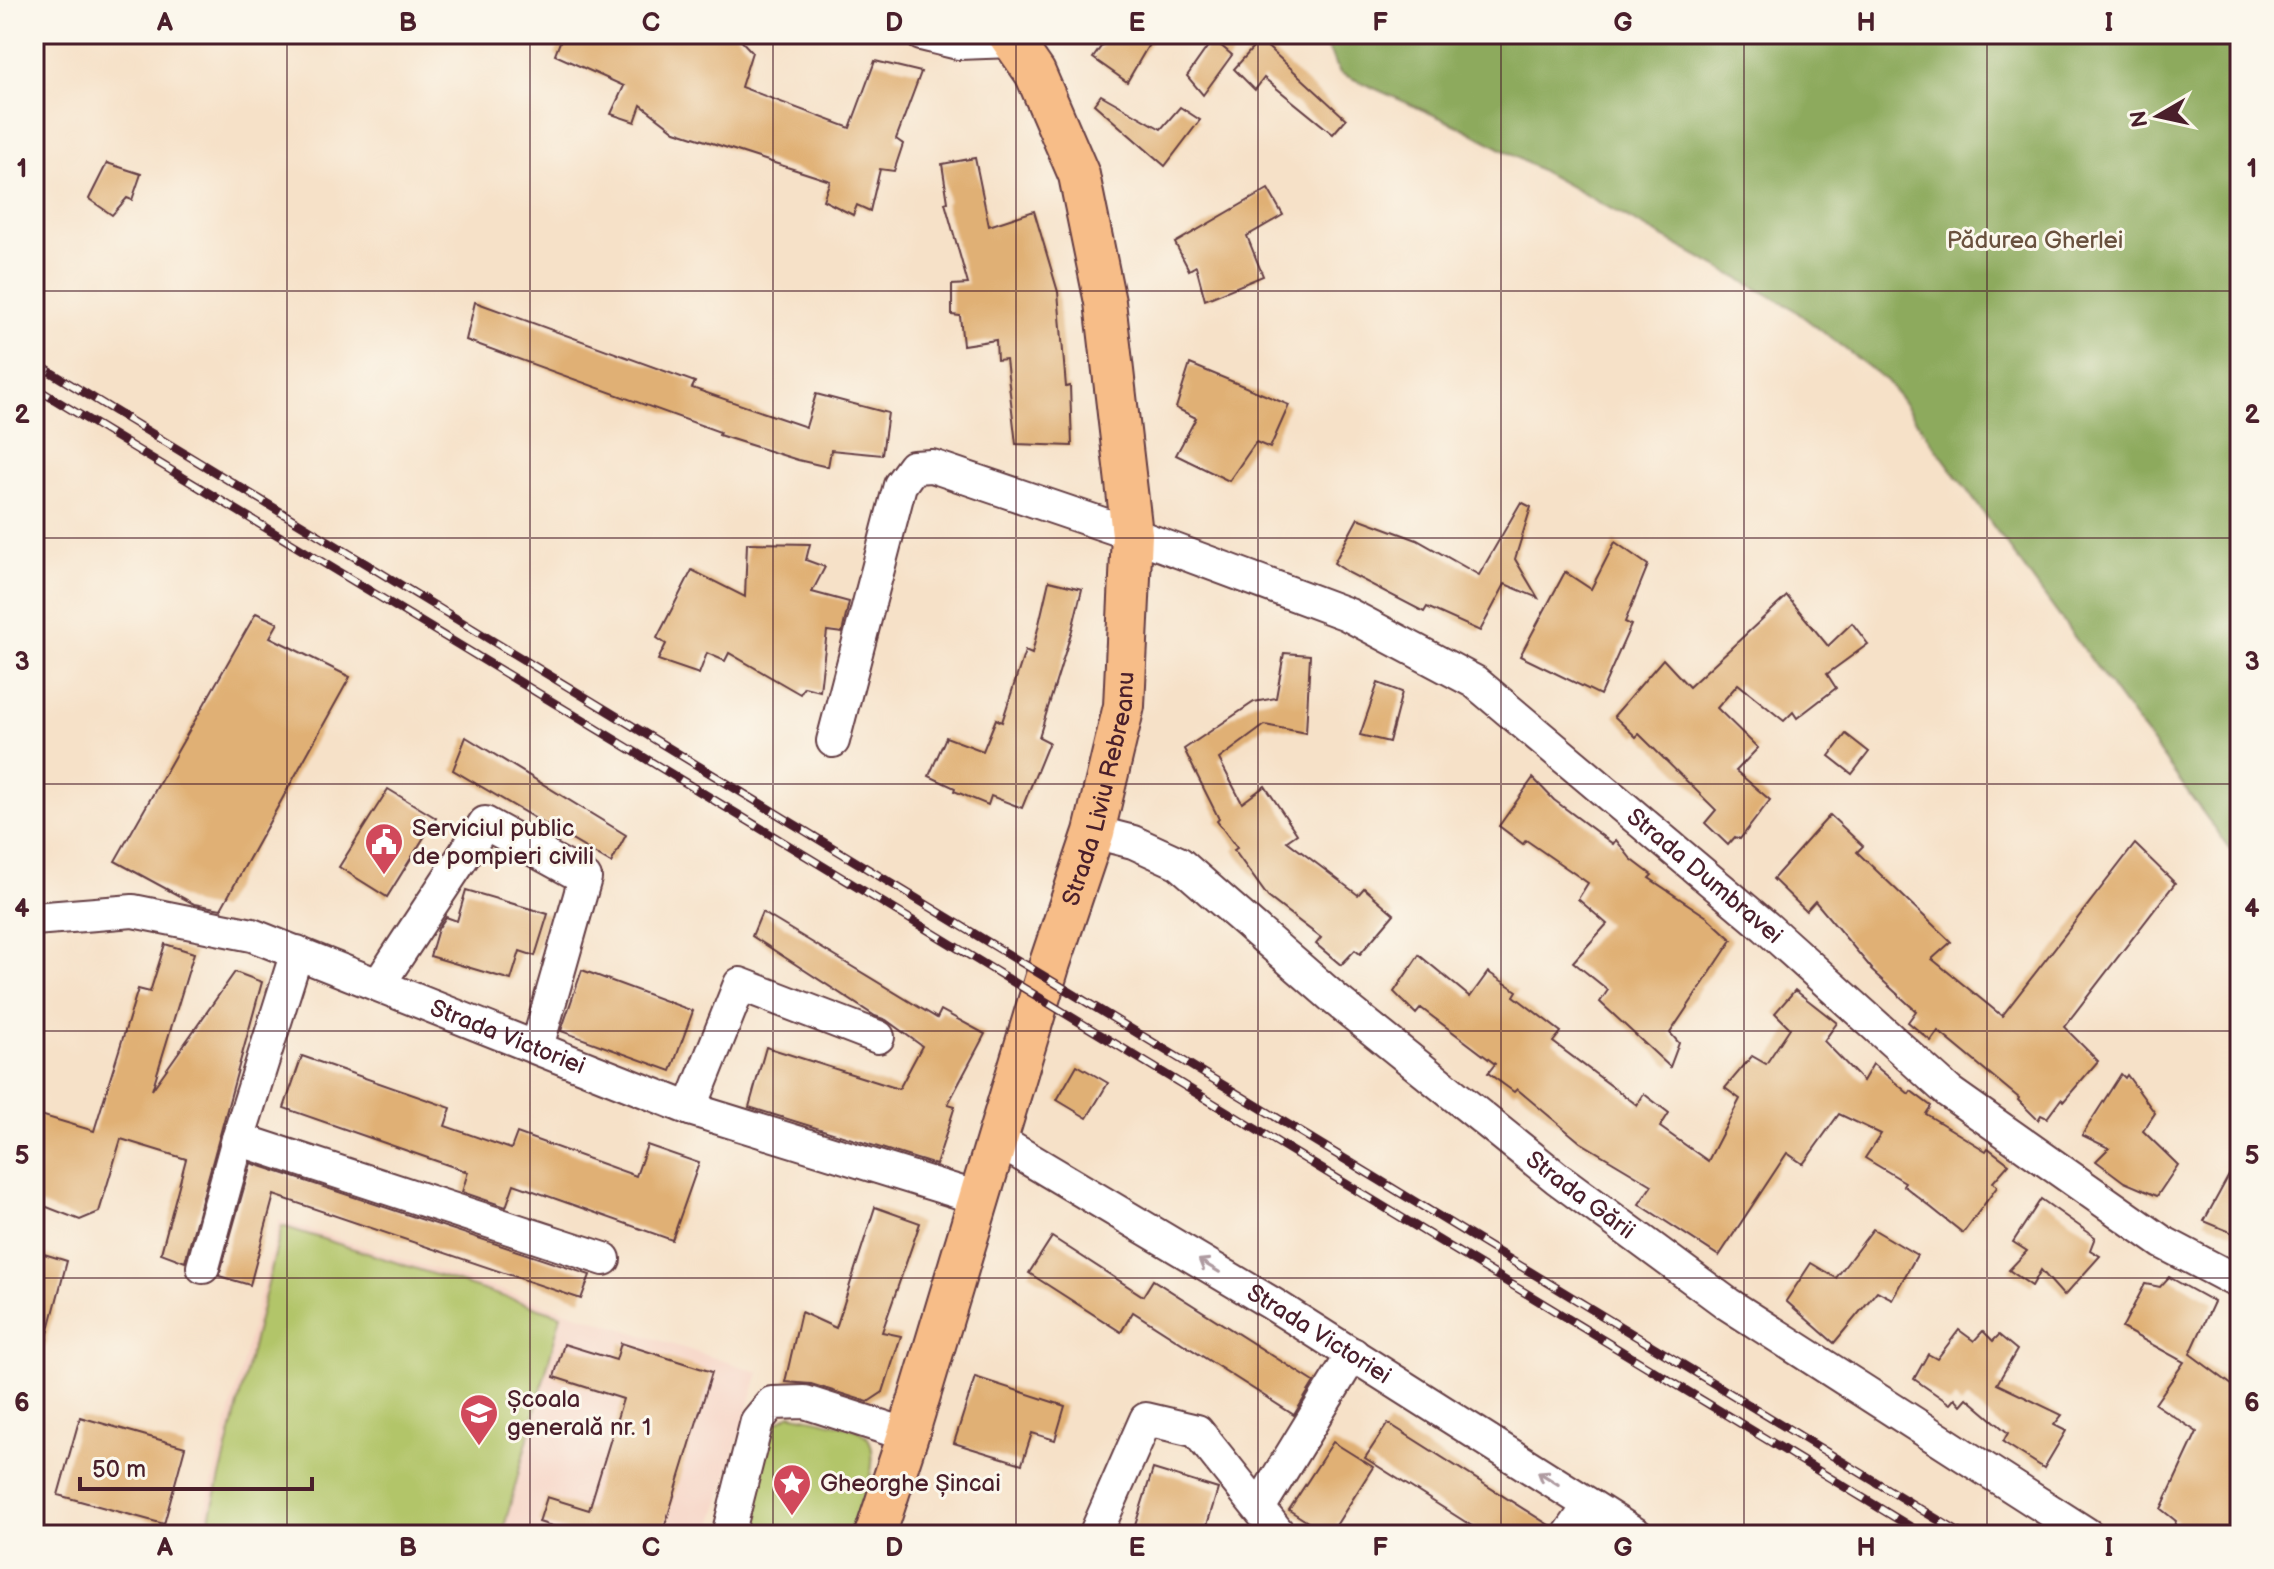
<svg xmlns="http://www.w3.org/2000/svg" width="2274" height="1569" font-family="'Balsamiq Sans',sans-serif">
<rect width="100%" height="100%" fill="#fbf7ec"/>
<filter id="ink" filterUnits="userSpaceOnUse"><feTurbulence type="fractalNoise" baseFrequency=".0125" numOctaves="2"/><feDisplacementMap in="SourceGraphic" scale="16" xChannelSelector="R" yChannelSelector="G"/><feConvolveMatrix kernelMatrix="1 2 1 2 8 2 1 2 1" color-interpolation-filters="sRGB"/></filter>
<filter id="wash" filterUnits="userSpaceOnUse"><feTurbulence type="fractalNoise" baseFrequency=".006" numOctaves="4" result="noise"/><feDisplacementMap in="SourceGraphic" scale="32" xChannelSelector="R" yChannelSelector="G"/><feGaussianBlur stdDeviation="1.8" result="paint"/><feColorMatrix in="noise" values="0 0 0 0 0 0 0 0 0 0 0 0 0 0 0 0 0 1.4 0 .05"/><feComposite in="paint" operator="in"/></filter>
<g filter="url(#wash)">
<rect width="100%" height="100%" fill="#f6e1c8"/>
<path fill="#f6d2c3" d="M279 1220 759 1372 709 1535H243L202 1523Z"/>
<g fill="#b2c569" stroke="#7e724a" stroke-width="2">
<path d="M282 1226 561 1315 502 1535H276L210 1518Z"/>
<path d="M790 1414C806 1418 852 1425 863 1433 887 1450 859 1512 851 1535H743L769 1428Z"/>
</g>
<path fill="#8daa5d" stroke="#6c6444" stroke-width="2" d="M1321 34H2240V863L1887 381 1789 306 1463 128 1340 73Z"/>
<g id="blocks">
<g fill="#e0b075">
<path d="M563 34H735L752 52 741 87 850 128 875 61 921 72 896 139 903 144 894 171 880 169 870 211 857 205 853 215 823 200 830 181 675 131 641 105 635 122 611 114 624 86 555 55Z"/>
<path d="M1110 34H1155L1127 82 1093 58Z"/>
<path d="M1213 39 1232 55 1203 95 1187 76Z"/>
<path d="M1260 40 1346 119 1333 134 1264 78 1255 90 1234 69Z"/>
<path d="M1101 95 1161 129 1180 107 1200 120 1165 166 1094 104Z"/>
<path d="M975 158 989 226 1034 211 1058 292 1066 387 1070 386 1072 446 1016 444 1006 359 997 360 996 340 963 345 960 316 952 315V285L968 284 945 203 948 202 942 164Z"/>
<path d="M107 163 141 174 132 200 127 198 112 215 89 199Z"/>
<path d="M1268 189 1283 215 1247 236 1263 276 1205 300 1196 266 1189 270 1175 243Z"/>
<path d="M475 302 695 382 692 388 806 427 816 394 888 413 882 455 831 450 828 467 798 460 719 435 720 432 466 340Z"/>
<path d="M1190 364 1289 405 1270 448 1256 442 1229 481 1176 455 1196 418 1176 408Z"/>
<path d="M1521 502 1531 507 1515 559 1538 598 1505 584 1480 631 1427 607 1424 612 1349 573 1334 563 1358 518 1417 540 1479 575Z"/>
<path d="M1615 542 1648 565 1625 622 1631 625 1600 695 1520 656 1565 572 1591 589Z"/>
<path d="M747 543 810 544 806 560 825 567 812 592 849 602 842 633 827 631 820 691 804 687 800 694 729 653 725 661 707 653 699 674 658 660 666 644 657 638 692 570 745 597Z"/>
<path d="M1049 581 1082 589 1072 630 1039 737 1049 742 1022 808 991 796 988 805 954 791 955 788 929 776 946 737 983 751 996 719 1002 722 1025 651 1032 654Z"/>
<path d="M1787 596 1828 646 1852 623 1868 644 1827 674 1836 688 1797 718 1793 712 1784 721 1738 684 1717 708 1758 748 1736 771 1770 800 1740 839 1735 837 1728 845 1705 823 1716 810 1639 734 1636 737 1614 716 1663 659 1689 687Z"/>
<path d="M256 613 278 623 270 637 350 677 221 909 194 904 115 861Z"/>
<path d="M1284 653 1310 655 1306 733 1265 725 1219 759 1242 803 1265 786 1297 834 1287 841 1358 895 1364 888 1394 914 1360 954 1355 950 1341 965 1316 944 1321 938 1268 897 1234 850 1237 848 1217 821 1219 819 1184 749 1254 702 1276 698Z"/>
<path d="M1378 683 1402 692 1389 742 1360 735Z"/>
<path d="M1846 734 1869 752 1852 774 1829 756Z"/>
<path d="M466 737 626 835 611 863 453 770Z"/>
<path d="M1533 778 1554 800 1613 844 1616 840 1631 859 1652 875 1649 878 1707 917 1732 940 1670 1033 1679 1043 1670 1067 1600 1002 1608 990 1573 962 1607 924 1578 899 1588 883 1526 840 1523 844 1499 826Z"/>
<path d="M388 789 436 818 387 897 339 867Z"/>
<path d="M1830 815 1863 846 1857 852 1951 942 1932 959 2002 1016 2135 844 2175 883 2064 1027 2098 1061 2064 1101 2061 1099 2047 1118 2041 1115 2038 1120 2018 1100 2019 1098 1938 1031 1931 1041 1908 1022 1916 1011 1871 970 1872 969 1815 901 1806 911 1773 879Z"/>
<path d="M466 890 548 914 535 956 520 951 511 980 430 956 438 929 446 917 457 921Z"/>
<path d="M762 912 937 1018 941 1010 985 1034 948 1104 955 1106 936 1165 749 1107 766 1047 899 1089 922 1046 886 1020 875 1016 752 936Z"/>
<path d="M165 944 194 953 152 1090 235 972 262 982 185 1262 161 1253 186 1159 121 1139 99 1212 80 1220 34 1202V1113L94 1131 138 989 150 992Z"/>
<path d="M1419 955 1470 997 1488 972 1517 991 1514 996 1561 1032 1553 1042 1637 1105 1644 1094 1669 1113 1660 1127 1708 1161 1740 1099 1725 1088 1752 1056 1766 1064 1790 1028 1775 1013 1795 990 1837 1023 1824 1041 1863 1081 1873 1064 1909 1094 1911 1091 1931 1106 1926 1114 1986 1151 1988 1148 2009 1164 1993 1182 1997 1187 1963 1233 1903 1185 1905 1182 1865 1158 1881 1134 1839 1114 1803 1164 1787 1153 1719 1256 1639 1204 1652 1185 1580 1142 1517 1089 1514 1092 1488 1073 1495 1064 1421 1008 1416 1014 1394 992Z"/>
<path d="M582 970 693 1011 671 1071 561 1031Z"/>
<path d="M302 1056 451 1108 445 1126 511 1149 517 1133 636 1176 647 1145 699 1163 672 1240 514 1184 506 1207 462 1192 468 1172 284 1108Z"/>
<path d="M1077 1065 1108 1083 1087 1118 1057 1100Z"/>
<path d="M2121 1074 2125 1078 2127 1075 2155 1113 2143 1131 2178 1165 2157 1196 2124 1182 2096 1161 2109 1148 2082 1135Z"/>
<path d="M2240 1155V1236L2204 1221Z"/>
<path d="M251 1163 590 1275 581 1299 274 1195 250 1285 219 1276Z"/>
<path d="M2041 1199 2095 1237 2090 1250 2100 1256 2064 1296 2041 1270 2032 1286 2009 1270 2027 1251 2013 1242Z"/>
<path d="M875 1207 920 1223 882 1332 901 1336 883 1392 868 1402 811 1384 785 1382 801 1312 836 1328Z"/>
<path d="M1873 1229 1917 1255 1892 1299 1877 1291 1834 1343 1786 1301 1811 1263 1836 1278Z"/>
<path d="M1052 1237 1143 1296 1153 1280 1314 1382 1294 1415 1133 1312 1121 1332 1029 1273Z"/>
<path d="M34 1251 67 1261 42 1356 34 1355Z"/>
<path d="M2169 1277 2214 1302 2190 1354 2240 1391V1535H2170L2176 1521 2161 1509 2197 1432 2155 1404 2184 1362 2122 1328 2145 1284 2160 1287Z"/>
<path d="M1959 1330 1974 1341 1983 1331 1993 1341 1999 1335 2017 1350 1997 1384 2062 1415 2054 1425 2066 1431 2044 1468 2003 1442 2008 1433 1967 1398 1961 1405 1955 1398 1950 1404 1914 1379 1928 1354 1937 1359Z"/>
<path d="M621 1343 712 1372 662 1535H566L567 1531 539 1522 547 1497 589 1510 623 1399 554 1377 564 1344 616 1360Z"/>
<path d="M975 1377 1065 1406 1055 1440 1032 1433 1022 1464 954 1443Z"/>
<path d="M80 1417 185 1447 164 1524 58 1495Z"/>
<path d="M1388 1423 1552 1527 1550 1535H1486L1365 1458Z"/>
<path d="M1333 1442 1373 1467 1330 1535H1328L1289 1510Z"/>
<path d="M1153 1469 1218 1489 1204 1535H1132Z"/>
</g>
</g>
</g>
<g filter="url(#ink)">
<use href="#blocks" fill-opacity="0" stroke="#643c43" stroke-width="2"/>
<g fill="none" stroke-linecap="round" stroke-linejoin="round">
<defs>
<g id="minor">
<path d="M921 34 958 43 1013 41"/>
<path id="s1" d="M833 741 900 485 913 467 932 466 1132 534 1347 614 1475 682 1766 927 1949 1092 2162 1242 2240 1283"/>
<path id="s2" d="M1094 832 1133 842 1179 863 1336 1000 1557 1178 1728 1304 2088 1535"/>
<path id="s3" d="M34 919 133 911 252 935 690 1109 978 1198"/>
<path d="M379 984 485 823 585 878 537 1047"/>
<path d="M690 1109 740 984 878 1037"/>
<path d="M238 1139 604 1259"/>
<path id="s4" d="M997 1140 1271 1303 1637 1535"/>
<path d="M203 1267 238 1139 297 952"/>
<path d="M1259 1508 1353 1354"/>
<path d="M728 1535 757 1421 772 1403 805 1402 908 1435"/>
<path d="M1095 1535 1146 1419 1197 1431 1280 1535"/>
<path d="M1569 1535 1590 1505"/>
</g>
<g id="major">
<path id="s5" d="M875 1535 908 1435 1050 963 1094 832 1124 706 1132 534 1105 302 1079 175 1035 73 1008 34"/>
</g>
</defs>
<use href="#minor" stroke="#643c43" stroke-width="36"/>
<use href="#major" stroke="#643c43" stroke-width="44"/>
<use href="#minor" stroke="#fff" stroke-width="32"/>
<use href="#major" stroke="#f7bd88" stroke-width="40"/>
<defs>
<g id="rail">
<path d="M34 362 1963 1535"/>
<path d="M34 387 1924 1535"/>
</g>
</defs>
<use href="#rail" stroke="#4a1f2b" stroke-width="9"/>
<use href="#rail" stroke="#fbf7ec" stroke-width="6" stroke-dasharray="18" stroke-linecap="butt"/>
</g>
<defs><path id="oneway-shaft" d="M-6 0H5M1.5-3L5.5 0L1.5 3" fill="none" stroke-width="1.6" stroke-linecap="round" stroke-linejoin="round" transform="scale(2)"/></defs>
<g stroke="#ae9aa0">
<use href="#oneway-shaft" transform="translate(1209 1266) rotate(-149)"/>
<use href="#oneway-shaft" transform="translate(1548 1478) rotate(-148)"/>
</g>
</g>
<path fill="none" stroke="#4a1f2b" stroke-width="2" stroke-opacity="0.55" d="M287 34V1535M530 34V1535M773 34V1535M1016 34V1535M1258 34V1535M1501 34V1535M1744 34V1535M1987 34V1535M34 291H2240M34 538H2240M34 784H2240M34 1031H2240M34 1278H2240"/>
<defs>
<symbol id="civic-pin" viewBox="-11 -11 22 30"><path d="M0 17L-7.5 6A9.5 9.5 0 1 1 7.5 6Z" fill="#d1495b" stroke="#fbf7ec"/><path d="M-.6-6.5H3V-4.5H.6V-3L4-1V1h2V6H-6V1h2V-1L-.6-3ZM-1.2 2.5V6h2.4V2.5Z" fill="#fff"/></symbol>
<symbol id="school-pin" viewBox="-11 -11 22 30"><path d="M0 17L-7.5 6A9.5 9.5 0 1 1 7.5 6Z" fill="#d1495b" stroke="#fbf7ec"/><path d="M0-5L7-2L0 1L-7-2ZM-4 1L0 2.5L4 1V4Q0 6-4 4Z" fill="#fff"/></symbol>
<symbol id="sight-pin" viewBox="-11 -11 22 30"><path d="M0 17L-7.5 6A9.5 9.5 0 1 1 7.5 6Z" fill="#d1495b" stroke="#fbf7ec"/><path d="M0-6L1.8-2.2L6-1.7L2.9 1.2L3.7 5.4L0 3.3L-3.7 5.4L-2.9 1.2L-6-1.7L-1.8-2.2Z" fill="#fff"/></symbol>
</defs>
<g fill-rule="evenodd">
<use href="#civic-pin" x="362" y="820" width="44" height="60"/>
<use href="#school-pin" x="457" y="1391" width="44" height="60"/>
<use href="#sight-pin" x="770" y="1461" width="44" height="60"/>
</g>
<g text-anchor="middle" stroke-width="6" stroke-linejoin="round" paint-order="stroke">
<g font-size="24" fill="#69513e" stroke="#fbf7ec">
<text x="2035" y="248">Pădurea Gherlei</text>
</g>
<g font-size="24" fill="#4a1f2b" stroke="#fbf7ec">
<text dy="8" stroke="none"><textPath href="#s5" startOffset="780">Strada Liviu Rebreanu</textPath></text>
<text dy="8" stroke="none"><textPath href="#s1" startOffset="1192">Strada Dumbravei</textPath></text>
<text dy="8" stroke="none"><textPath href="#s3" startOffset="496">Strada Victoriei</textPath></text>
<text dy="8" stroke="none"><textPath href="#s2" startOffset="612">Strada Gării</textPath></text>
<text dy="8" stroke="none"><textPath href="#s4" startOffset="376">Strada Victoriei</textPath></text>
</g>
<g font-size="24" fill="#4a1f2b" stroke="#fbf7ec" text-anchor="start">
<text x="412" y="836">Serviciul public<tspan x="412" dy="28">de pompieri civili</tspan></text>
<text x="507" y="1407">Școala<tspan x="507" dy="28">generală nr. 1</tspan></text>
<text x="820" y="1491">Gheorghe Șincai</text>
</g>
</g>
<rect width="2274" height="1569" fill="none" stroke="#fbf7ec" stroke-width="88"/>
<g transform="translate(2158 116) rotate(261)" stroke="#fbf7ec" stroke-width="6" paint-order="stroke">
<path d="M0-6L14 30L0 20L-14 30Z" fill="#4a1f2b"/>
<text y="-12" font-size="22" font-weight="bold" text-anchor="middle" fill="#4a1f2b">N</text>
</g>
<path d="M80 1477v12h232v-12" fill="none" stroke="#4a1f2b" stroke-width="4"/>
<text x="92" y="1477" font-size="24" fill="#4a1f2b" stroke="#fbf7ec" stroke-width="6" paint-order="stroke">50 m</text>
<rect x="44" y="44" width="2186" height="1481" fill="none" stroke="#4a1f2b" stroke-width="3"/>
<g font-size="26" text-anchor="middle" font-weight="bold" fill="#4a1f2b">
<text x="165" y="31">A</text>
<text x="408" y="31">B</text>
<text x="651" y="31">C</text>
<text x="894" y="31">D</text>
<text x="1137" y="31">E</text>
<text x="1380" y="31">F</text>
<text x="1623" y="31">G</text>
<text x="1866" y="31">H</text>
<text x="2109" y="31">I</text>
<text x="22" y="177">1</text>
<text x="2252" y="177">1</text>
<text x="22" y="423">2</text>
<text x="2252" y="423">2</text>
<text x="22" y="670">3</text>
<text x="2252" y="670">3</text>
<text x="22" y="917">4</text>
<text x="2252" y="917">4</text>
<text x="22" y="1164">5</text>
<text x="2252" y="1164">5</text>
<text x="22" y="1411">6</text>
<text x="2252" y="1411">6</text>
<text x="165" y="1556">A</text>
<text x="408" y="1556">B</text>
<text x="651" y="1556">C</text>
<text x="894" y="1556">D</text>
<text x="1137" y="1556">E</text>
<text x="1380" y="1556">F</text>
<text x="1623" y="1556">G</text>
<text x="1866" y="1556">H</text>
<text x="2109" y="1556">I</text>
</g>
</svg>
